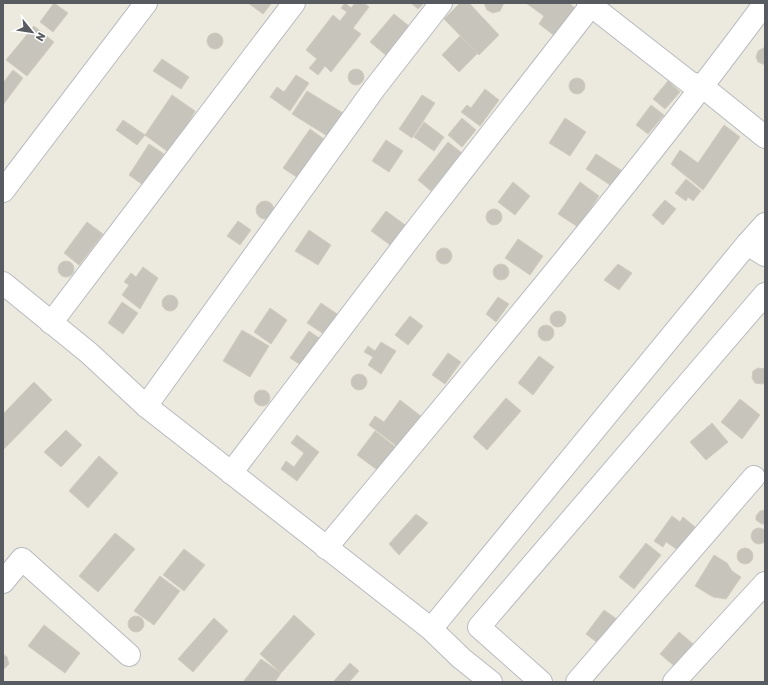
<svg xmlns="http://www.w3.org/2000/svg" width="768" height="685" font-family="Rubik,sans-serif">
<rect width="100%" height="100%" fill="#eceadf"/>
<g fill="#c7c4bc" stroke="#d1ccbd">
<path d="M54 3 68 13 53 32 40 22Z"/>
<path d="M248 3H270L271 4 263 14Z"/>
<path d="M345 3 351 8 355 3H364L369 7 353 28 361 34 331 72 325 66 318 75 309 68 317 59 306 50 333 15 340 21 347 12 341 8Z"/>
<path d="M411 3H424L418 9Z"/>
<path d="M460 3H469L499 35 479 55 444 19Z"/>
<path d="M484 3H504L500 11 493 13 487 10Z"/>
<path d="M526 3H569L575 8 555 36 539 24 544 16Z"/>
<path d="M394 14 409 26 404 32 406 34 388 57 370 42Z"/>
<path d="M34 26 54 42 27 76 6 60Z"/>
<circle cx="215" cy="41" r="8"/>
<path d="M460 36 478 53 459 72 442 55Z"/>
<path d="M763 48H765V65L758 62 756 57 758 51Z"/>
<path d="M162 59 189 77 181 89 153 71Z"/>
<circle cx="356" cy="77" r="8"/>
<path d="M13 70 23 78 3 105V83Z"/>
<path d="M296 75 309 83 290 111 270 97 277 87 284 92Z"/>
<circle cx="577" cy="86" r="8"/>
<path d="M668 81 680 92 665 109 653 99Z"/>
<path d="M485 89 499 100 480 126 461 112 467 105 471 108Z"/>
<path d="M307 91 343 113 329 137 292 114Z"/>
<path d="M172 95 195 111 171 154 145 135Z"/>
<path d="M422 95 435 103 412 138 399 129Z"/>
<path d="M651 105 664 115 648 134 636 125Z"/>
<path d="M462 118 476 130 462 147 448 135Z"/>
<path d="M565 118 586 132 570 156 549 143Z"/>
<path d="M123 120 145 135 137 145 116 130Z"/>
<path d="M424 122 444 137 434 151 414 137Z"/>
<path d="M724 125 740 137 703 190 671 164 680 150 698 163Z"/>
<path d="M310 129 324 139 298 178 283 168Z"/>
<path d="M386 140 403 151 389 172 372 161Z"/>
<path d="M448 142 462 153 431 191 418 180Z"/>
<path d="M149 144 164 154 143 185 129 175Z"/>
<path d="M596 154 624 172 613 187 586 169Z"/>
<path d="M686 179 701 191 693 201 688 197 686 201 675 193Z"/>
<path d="M513 182 530 196 515 215 498 202Z"/>
<path d="M580 182 599 196 578 227 558 214Z"/>
<path d="M665 200 676 209 663 225 652 215Z"/>
<circle cx="265" cy="210" r="9"/>
<circle cx="494" cy="217" r="8"/>
<path d="M386 211 408 227 393 247 371 231Z"/>
<path d="M238 221 251 230 240 245 227 236Z"/>
<path d="M87 222 103 234 79 265 64 253Z"/>
<path d="M309 230 331 245 318 265 295 251Z"/>
<path d="M518 239 543 256 530 275 505 258Z"/>
<circle cx="444" cy="256" r="8"/>
<circle cx="66" cy="269" r="8"/>
<path d="M618 264 632 273 619 290 604 280Z"/>
<circle cx="501" cy="272" r="8"/>
<path d="M143 267 158 278 140 309 122 295 129 285 124 282 131 273 136 277Z"/>
<circle cx="170" cy="303" r="8"/>
<path d="M498 297 509 304 496 322 486 314Z"/>
<path d="M122 302 138 313 123 334 108 323Z"/>
<path d="M321 303 343 318 330 338 307 323Z"/>
<path d="M270 308 287 320 271 344 254 332Z"/>
<circle cx="558" cy="319" r="8"/>
<path d="M410 316 423 326 408 345 395 335Z"/>
<circle cx="546" cy="333" r="8"/>
<path d="M242 330 269 346 250 377 223 361Z"/>
<path d="M309 331 322 340 304 367 290 358Z"/>
<path d="M381 342 396 351 381 374 368 365 373 357 364 352 368 346 375 351Z"/>
<path d="M448 353 461 362 445 384 432 375Z"/>
<path d="M539 356 554 367 533 395 518 383Z"/>
<path d="M758 368 765 369V383L762 384 755 383 752 378 753 371Z"/>
<circle cx="359" cy="382" r="8"/>
<path d="M34 382 52 400 3 450V414Z"/>
<circle cx="262" cy="398" r="8"/>
<path d="M506 398 521 411 487 450 473 437Z"/>
<path d="M740 399 760 415 742 439 721 422Z"/>
<path d="M400 400 426 420 403 451 369 425 375 416 384 422Z"/>
<path d="M712 423 728 442 706 460 690 442Z"/>
<path d="M66 430 82 445 61 467 44 452Z"/>
<path d="M375 431 398 449 380 472 357 455Z"/>
<path d="M297 435 319 452 297 481 281 469 286 461 294 467 304 453 291 443Z"/>
<path d="M99 456 118 473 88 508 69 491Z"/>
<path d="M765 510V524H762L756 520V516L760 511Z"/>
<path d="M416 514 428 523 399 555 389 544Z"/>
<path d="M672 516 680 522 683 517 695 527 678 550 666 542 663 547 654 541Z"/>
<circle cx="759" cy="536" r="8"/>
<path d="M115 533 135 549 98 592 79 576Z"/>
<path d="M646 543 661 555 634 589 619 577Z"/>
<circle cx="745" cy="556" r="8"/>
<path d="M184 549 205 565 184 591 163 575Z"/>
<path d="M714 555 727 563 732 571 741 577 726 599 713 597 695 586Z"/>
<path d="M160 576 180 591 154 625 134 611Z"/>
<path d="M604 610 621 622 603 647 586 634Z"/>
<path d="M294 615 315 634 281 673 260 654Z"/>
<circle cx="136" cy="624" r="8"/>
<path d="M214 618 228 631 193 672 178 659Z"/>
<path d="M44 625 80 653 65 673 28 646Z"/>
<path d="M679 632 698 648 679 670 660 654Z"/>
<path d="M3 654 7 657 9 664 3 670Z"/>
<path d="M261 659 281 673 275 682H243Z"/>
<path d="M350 663 359 671 349 682H333Z"/>
</g>
<g fill="none" stroke-linecap="round" stroke-linejoin="round">
<defs>
<g id="minor">
<path d="M588 3 689 82 703 87 765 137"/>
<path d="M3 191 146 3"/>
<path d="M765 224 747 244 765 255"/>
<path d="M3 283 89 353 146 406 431 629 461 658 491 682"/>
<path d="M51 323 294 3"/>
<path d="M146 406 374 89 441 3"/>
<path d="M231 473 409 239 593 3"/>
<path d="M326 548C475 369 626 191 765 3"/>
<path d="M3 582 22 559 129 655"/>
<path d="M431 629 747 244"/>
<path d="M541 682 479 627 765 294"/>
<path d="M577 682 754 477"/>
<path d="M674 682 765 583"/>
</g>
</defs>
<use href="#minor" stroke="#b7babf" stroke-width="24"/>
<use href="#minor" stroke="#fff" stroke-width="22"/>
</g>
<rect width="768" height="685" fill="none" stroke="#585c61" stroke-width="8"/>
<g transform="translate(32 32) rotate(120)" stroke="#ffffff" stroke-width="3" paint-order="stroke">
<path d="M0-3L7 15L0 10L-7 15Z" fill="#585c61"/>
<text y="-6" font-size="11" font-weight="bold" text-anchor="middle" fill="#585c61">N</text>
</g>
</svg>
